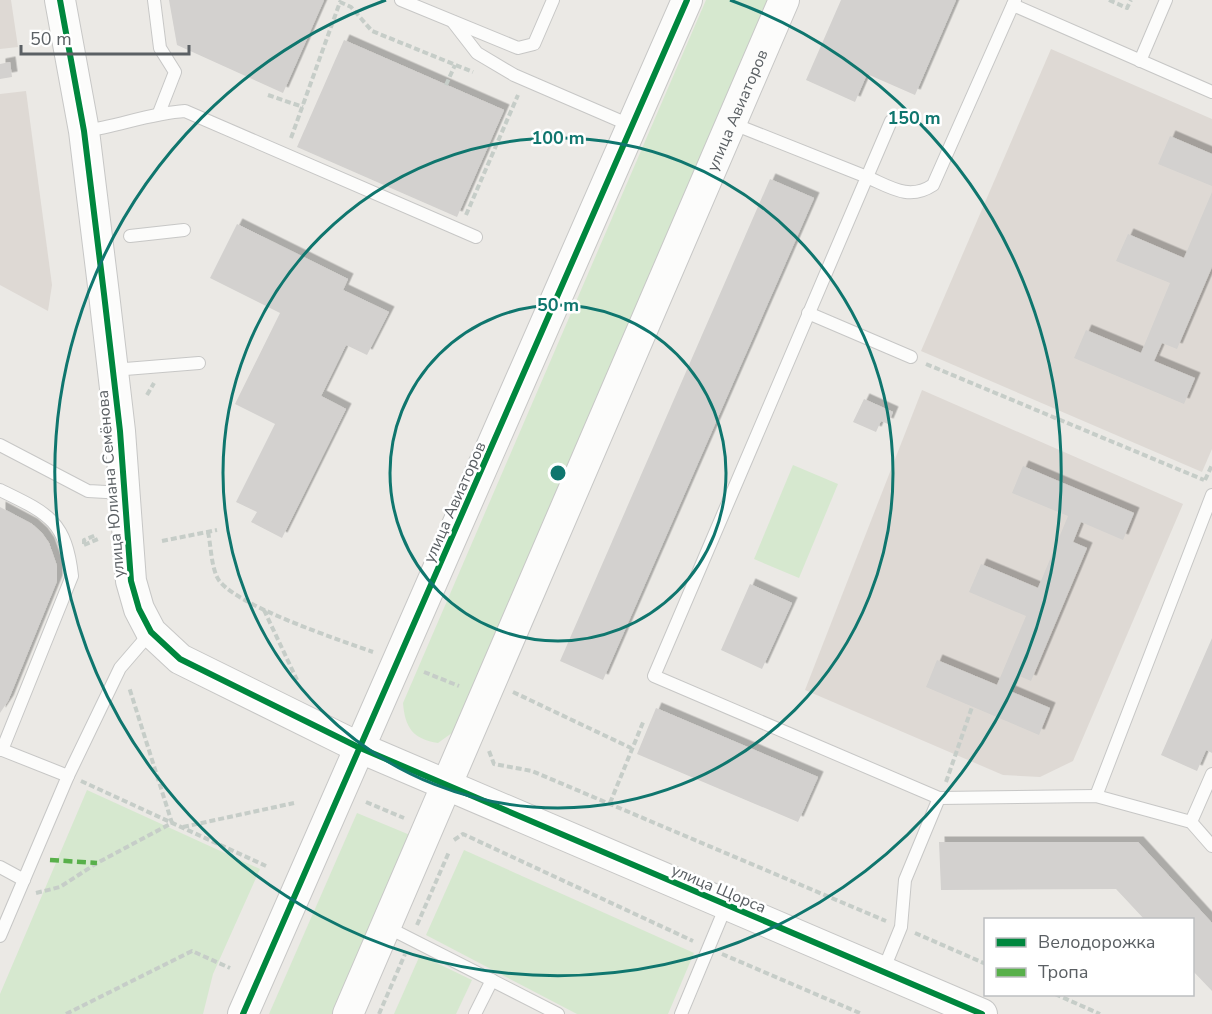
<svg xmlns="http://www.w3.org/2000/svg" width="1212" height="1014" font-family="'Nunito Sans',sans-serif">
<defs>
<filter id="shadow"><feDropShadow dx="5.5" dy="-5.5" stdDeviation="0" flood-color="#0004"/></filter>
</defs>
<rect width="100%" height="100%" fill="#ebe9e5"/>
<g fill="#ded9d4">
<path d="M0 0H11L18 47 0 49Z"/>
<path d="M1051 49 1212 119V449L1202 472 921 351Z"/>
<path d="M26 91 52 285 48 311 0 285V94Z"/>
<path d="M922 390 1183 504 1073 761 1040 777 1003 775 805 690Z"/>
</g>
<g fill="#d6e8cf">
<path d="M706 0H771L456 730 438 743C413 739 405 728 403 703Z"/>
<path d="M793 465 838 484 799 578 754 559Z"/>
<path d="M87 790 260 869 213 974 203 1014H0V994Z"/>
<path d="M357 813 410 835 332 1014H269Z"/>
<path d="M464 850 694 953 668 1014H577L426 935Z"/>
<path d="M420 955 472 980 456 1014H394Z"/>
</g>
<g fill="#d3d1cf" filter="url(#shadow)">
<path d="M169 0H324L283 93 177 45Z"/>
<path d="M841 0H956L915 95 867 74 855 102 806 80Z"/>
<path d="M344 40 504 110 457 217 297 147Z"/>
<path d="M10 62 12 77 0 79V64Z"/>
<path d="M1170 136 1212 154V186L1158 164Z"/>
<path d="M770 179 814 198 603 680 560 661Z"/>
<path d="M1212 192V267L1177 349 1162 343 1154 361 1195 378 1184 404 1074 358 1086 330 1141 353 1170 283 1116 261 1128 234 1184 258Z"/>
<path d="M237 224 348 279 343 290 389 312 367 355 346 345 321 396 346 409 282 538 251 522 257 512 236 502 275 424 235 404 280 313 210 278Z"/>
<path d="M864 399 893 412 888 424 881 421 876 432 853 422Z"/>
<path d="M1023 466 1134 513 1123 540 1081 522 1073 542 1087 548 1031 681 1017 675 1010 691 1050 708 1039 735 926 687 937 660 997 685 1026 616 969 592 981 564 1038 588 1068 516 1012 493Z"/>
<path d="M0 507 32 524 42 533 49 543 57 566V581L8 701 0 713Z"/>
<path d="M750 584 792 603 762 669 721 650Z"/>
<path d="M1212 638V753L1206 750 1197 771 1161 755Z"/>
<path d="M656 708 818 777 798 822 637 754Z"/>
<path d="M939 842H1138L1212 923V991L1192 970V920H1145L1116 889 941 890Z"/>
</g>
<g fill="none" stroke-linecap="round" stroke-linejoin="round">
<defs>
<g id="service">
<path d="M154 0 160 48 175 72 159 113"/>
<path d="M401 0 518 48 534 44 553 0"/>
<path d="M1013 5 1212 92"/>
<path d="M453 22 477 53 514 75 632 126"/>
<path d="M1140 61 1166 0"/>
<path d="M891 121 867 177C890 187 909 201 933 185L1015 0"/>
<path d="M731 123 867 177 654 676 939 798 905 880 901 927 883 971"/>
<path d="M85 131C119 126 151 113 185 111L476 237"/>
<path d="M130 236 184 230"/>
<path d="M808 313 911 357"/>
<path d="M113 370 199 363"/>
<path d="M0 445 88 491 124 493"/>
<path d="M0 490C47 513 66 520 72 576L2 750"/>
<path d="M0 749 68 776"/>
<path d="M1096 796 1212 495"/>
<path d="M939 798 1096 796 1191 822 1212 846"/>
<path d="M1191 822 1212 774"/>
<path d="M0 867 24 880"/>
<path d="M385 926 558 1014"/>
<path d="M0 936 68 776 120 668 151 632"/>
<path d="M475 1014 492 980"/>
<path d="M681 1014 726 906"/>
</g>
<g id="tertiary">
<path d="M60 0 84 131 104 294 120 431 131 581 139 609 151 632 180 659 358 747 982 1014"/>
<path d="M243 1014 687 0"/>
<path id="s1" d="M348 1014 784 0"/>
</g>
</defs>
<use href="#service" stroke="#c7c7c6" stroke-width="14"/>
<use href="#tertiary" stroke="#c7c7c6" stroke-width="32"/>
<g stroke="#c6cdc8" stroke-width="4" stroke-dasharray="6 3" stroke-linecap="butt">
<path d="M1109 0 1127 8 1131 0"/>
<path d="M446 85 455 65"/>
<path d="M268 95 303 107"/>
<path d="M291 138 340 2 351 7 372 31 473 72"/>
<path d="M466 215 518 95"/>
<path d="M926 364 1204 480"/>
<path d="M147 395 154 383"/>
<path d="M1205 480 1212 465"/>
<path d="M208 532C211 546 211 564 217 577 229 604 343 641 373 652"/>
<path d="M162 541 217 530"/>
<path d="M84 544V540L96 535"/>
<path d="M84 545 98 539"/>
<path d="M264 610 297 680"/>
<path d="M424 672 459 686"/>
<path d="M513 692 631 748"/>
<path d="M489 751 494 764 532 771 886 921"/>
<path d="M81 781 266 866"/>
<path d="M946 782 972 707"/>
<path d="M366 802 404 818"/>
<path d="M610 803 644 720"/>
<path d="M183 827 294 803"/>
<path d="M454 840 463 834 693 941"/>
<path d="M36 893 60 887 97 863 172 823 129 687"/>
<path d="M417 925 449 852"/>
<path d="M915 933 986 964"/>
<path d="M722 954 862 1014"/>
<path d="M1055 994 1100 1014"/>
<path d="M66 1014 192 951 230 968"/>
<path d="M379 1014 405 954"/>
</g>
<use href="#service" stroke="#fcfcfb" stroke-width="12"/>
<use href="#tertiary" stroke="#fcfcfb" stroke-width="30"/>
<path stroke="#58b04a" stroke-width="4.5" stroke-dasharray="9 4.5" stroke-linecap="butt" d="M50 860 97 863"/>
<defs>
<g id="cycleway">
<path d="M60 0 84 131 104 294 120 431 131 581 139 609 151 632 180 659 358 747 982 1014"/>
<path d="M243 1014 687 0"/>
</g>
</defs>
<use href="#cycleway" stroke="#fff" stroke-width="10"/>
<use href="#cycleway" stroke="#00873e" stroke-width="6"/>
</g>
<g fill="none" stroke="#0f766e" stroke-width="3">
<circle cx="558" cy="473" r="168"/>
<circle cx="558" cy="473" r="335"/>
<path d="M730 0A503 503 0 1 1 386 0"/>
</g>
<g text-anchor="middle" stroke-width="5" stroke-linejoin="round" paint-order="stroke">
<g font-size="16" fill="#5b6064" stroke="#fff">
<text dy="6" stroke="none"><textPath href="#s1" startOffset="984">улица Авиаторов</textPath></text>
<text transform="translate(110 484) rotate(-95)" y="6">улица Юлиана Семёнова</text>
<text transform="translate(454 502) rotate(-66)" y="6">улица Авиаторов</text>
<text transform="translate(719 888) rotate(23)" y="6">улица Щорса</text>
</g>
</g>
<circle cx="558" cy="473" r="9" fill="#0f766e" stroke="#fff" stroke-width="3"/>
<g font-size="18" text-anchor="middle" font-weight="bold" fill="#0f766e" stroke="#fff" stroke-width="5" stroke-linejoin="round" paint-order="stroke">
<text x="914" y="124">150 m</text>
<text x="558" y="144">100 m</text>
<text x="558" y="311">50 m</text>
</g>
<rect x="984" y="918" width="210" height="78" fill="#ffffff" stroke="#bdbfc1" stroke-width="1.5"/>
<rect x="996" y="938" width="30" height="9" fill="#00873e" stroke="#bdbfc1" stroke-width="1.5"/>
<text x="1038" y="948" font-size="18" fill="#5b6064">Велодорожка</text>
<rect x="996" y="968" width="30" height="9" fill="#58b04a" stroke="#bdbfc1" stroke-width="1.5"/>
<text x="1038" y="978" font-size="18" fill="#5b6064">Тропа</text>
<path d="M21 45v9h168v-9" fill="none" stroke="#5b6064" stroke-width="3"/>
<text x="30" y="45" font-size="18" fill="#5b6064" stroke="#ffffff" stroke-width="4.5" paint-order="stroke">50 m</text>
</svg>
